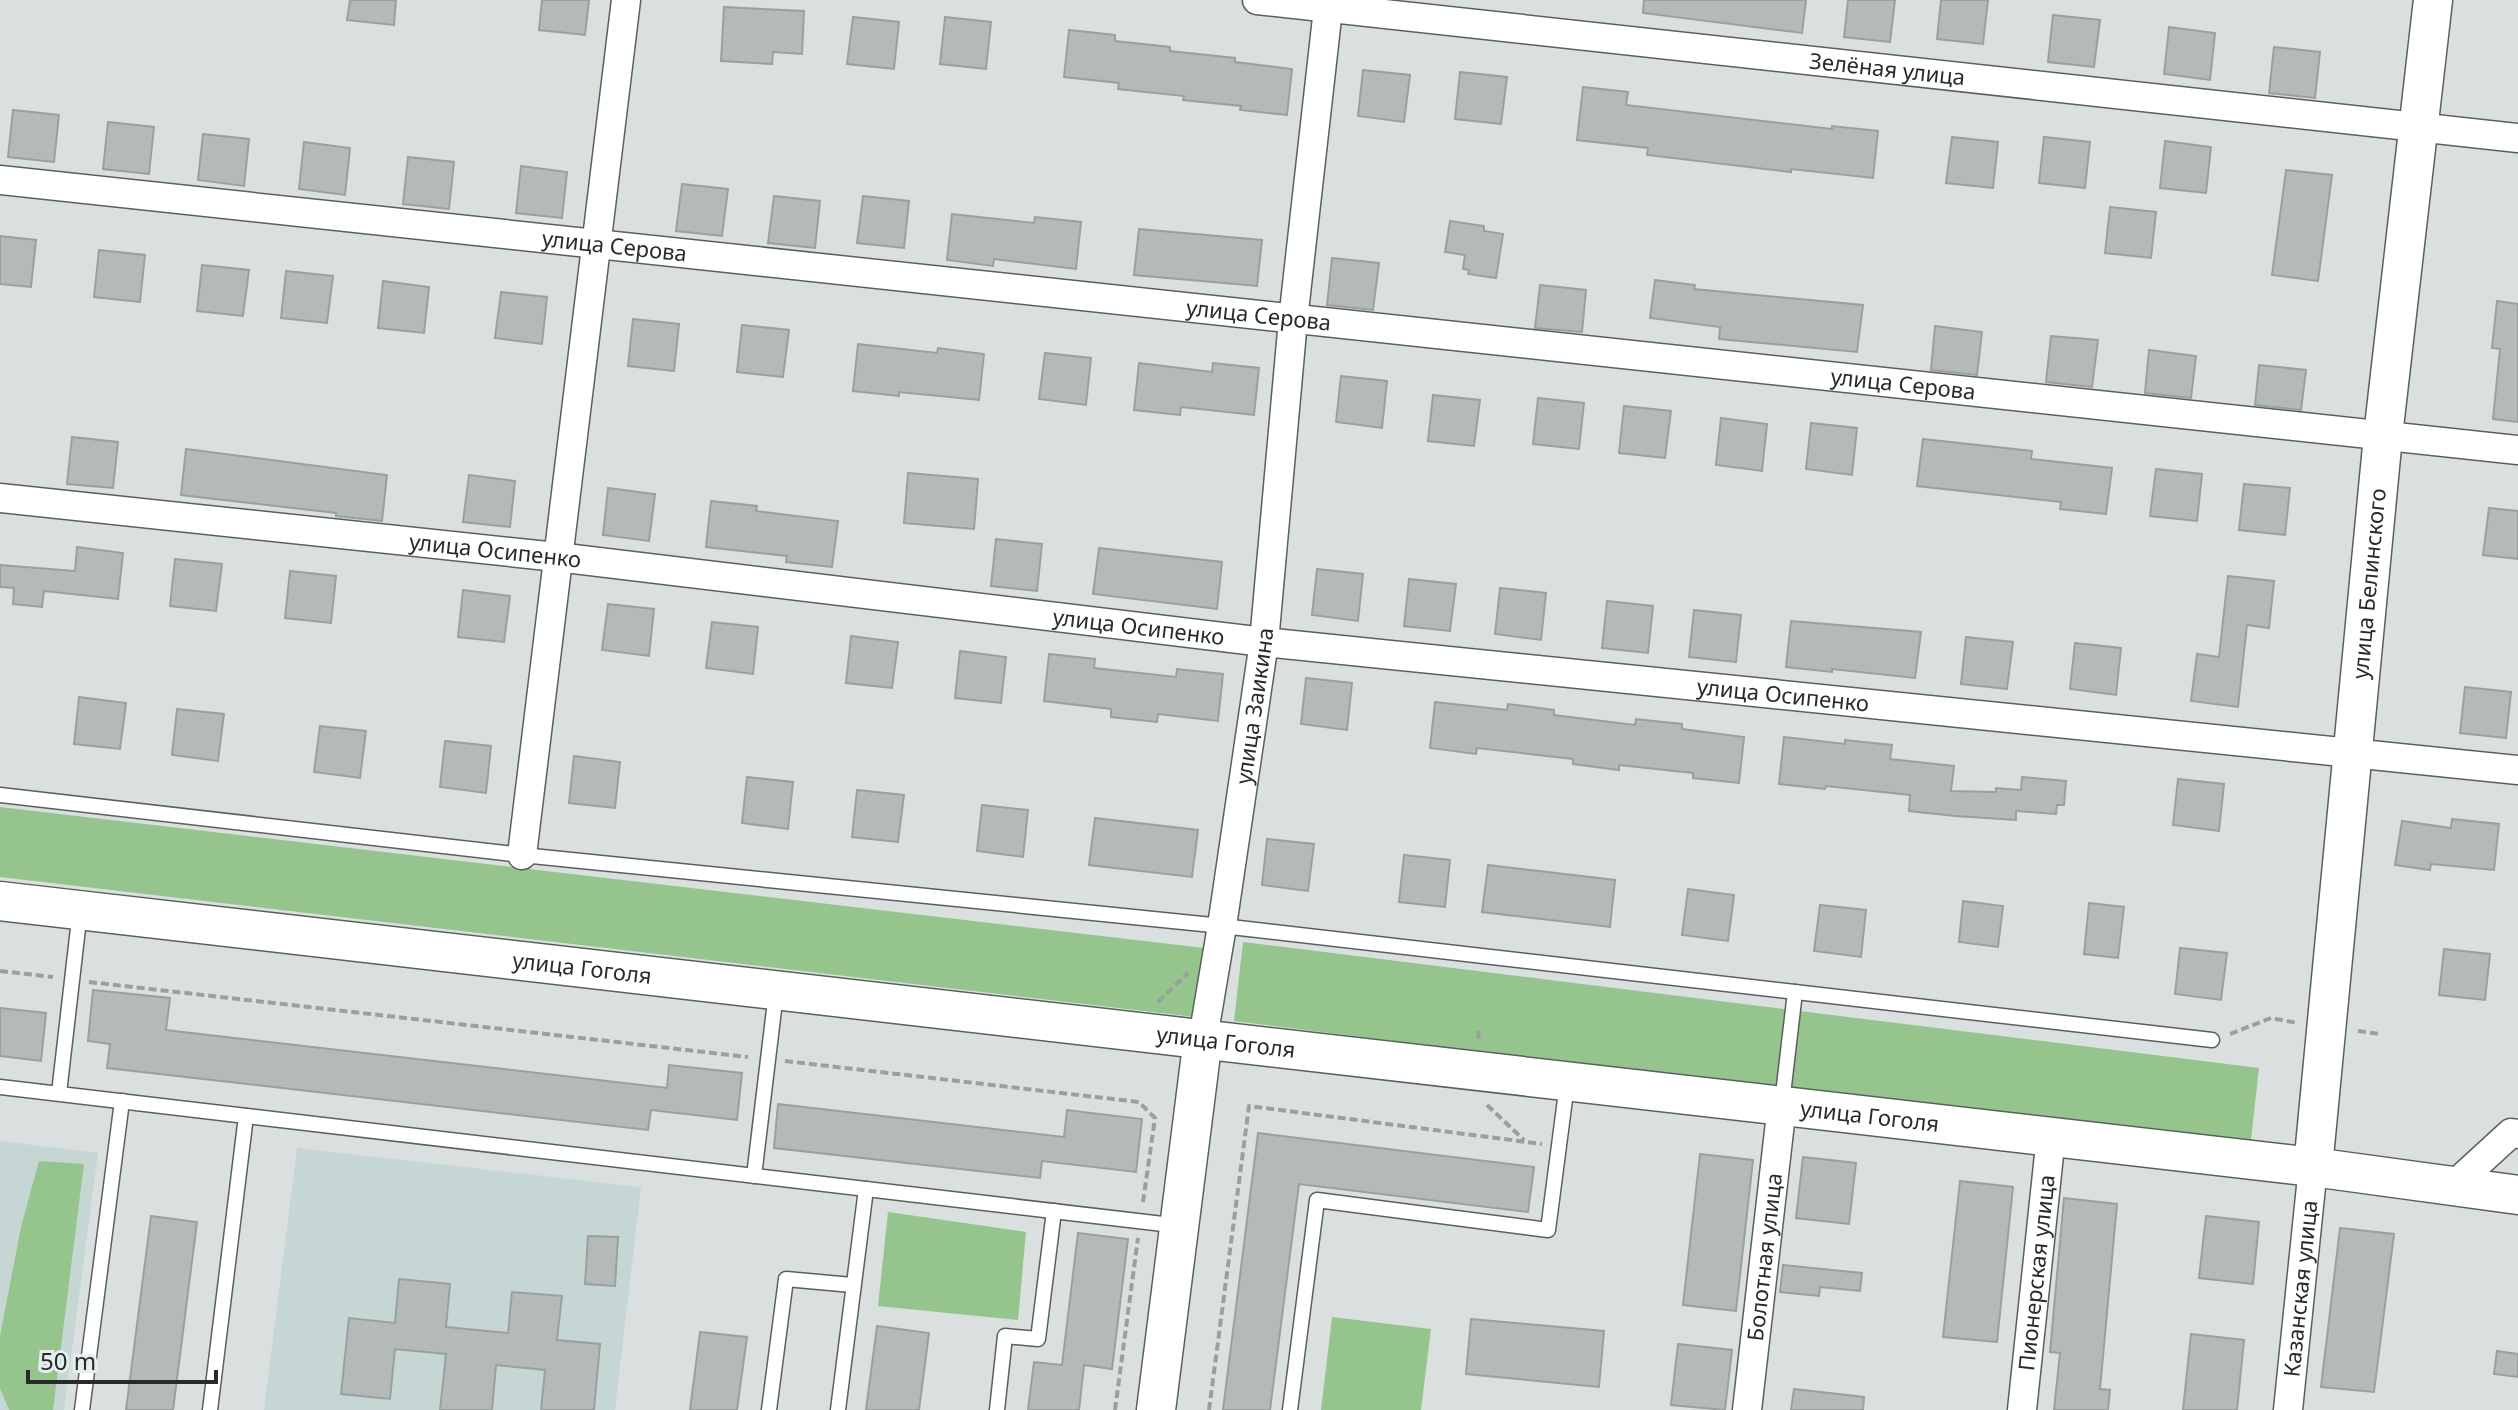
<svg xmlns="http://www.w3.org/2000/svg" width="2518" height="1410" font-family="'Noto Sans',sans-serif">
<rect width="100%" height="100%" fill="#d9e0df"/>
<g fill="#c6d6d5">
<path d="M0 1141 98 1153 64 1410H0Z"/>
<path d="M297 1148 641 1187 615 1410H264Z"/>
</g>
<g fill="#95c48c">
<path d="M0 807 1204 948 1195 1017 0 877Z"/>
<path d="M1243 942 2259 1068 2250 1148 1234 1021Z"/>
<path d="M39 1161 84 1164 53 1410H9L0 1388V1336L21 1227Z"/>
<path d="M888 1212 1026 1232 1018 1320 878 1306Z"/>
<path d="M1332 1317 1431 1329 1421 1410H1321Z"/>
</g>
<g fill="#b4bab8" stroke="#9aa09d" stroke-width="2">
<path d="M350 0H396L394 25 347 20Z"/>
<path d="M542 0H589L585 35 539 30Z"/>
<path d="M1644 0H1806L1802 33 1643 13Z"/>
<path d="M1848 0H1895L1890 42 1844 37Z"/>
<path d="M1941 0H1988L1983 44 1937 39Z"/>
<path d="M724 7 804 11 802 54 773 52 772 64 721 61Z"/>
<path d="M2053 15 2100 20 2094 67 2048 62Z"/>
<path d="M853 17 899 22 894 69 847 64Z"/>
<path d="M945 17 991 22 986 69 940 64Z"/>
<path d="M2169 27 2215 33 2210 80 2164 74Z"/>
<path d="M1069 30 1115 35V41L1170 47V51L1235 58V62L1292 69 1287 115 1240 110 1241 106 1183 100 1184 96 1118 89 1119 83 1064 77Z"/>
<path d="M2274 47 2320 52 2315 98 2269 93Z"/>
<path d="M1363 70 1410 75 1404 122 1358 116Z"/>
<path d="M1460 72 1507 77 1501 124 1455 119Z"/>
<path d="M1583 87 1628 92 1626 105 1832 129V126L1878 131 1873 178 1791 169V172L1647 155 1648 148 1577 140Z"/>
<path d="M13 110 59 115 54 162 8 157Z"/>
<path d="M108 122 154 127 149 174 103 169Z"/>
<path d="M203 134 249 139 244 186 198 180Z"/>
<path d="M1952 137 1998 142 1993 188 1946 183Z"/>
<path d="M2044 137 2090 142 2085 188 2039 183Z"/>
<path d="M2165 141 2211 147 2206 193 2160 188Z"/>
<path d="M304 142 350 148 345 195 299 189Z"/>
<path d="M408 157 454 162 449 209 403 204Z"/>
<path d="M521 166 567 172 562 218 516 213Z"/>
<path d="M2286 170 2332 175 2318 281 2272 275Z"/>
<path d="M682 184 728 189 722 236 676 231Z"/>
<path d="M774 196 820 201 815 248 768 243Z"/>
<path d="M863 196 909 201 904 248 857 243Z"/>
<path d="M2110 207 2156 212 2151 258 2105 253Z"/>
<path d="M952 214 1034 223 1035 217 1081 222 1076 269 994 259 993 266 947 260Z"/>
<path d="M1450 221 1484 226V231L1503 234 1496 278 1468 274 1469 270 1463 269 1465 255 1445 252Z"/>
<path d="M1139 229 1262 240 1257 286 1134 275Z"/>
<path d="M0 236 36 240 31 287 0 284Z"/>
<path d="M99 250 145 255 140 302 94 297Z"/>
<path d="M1332 258 1379 263 1373 310 1327 305Z"/>
<path d="M202 265 249 270 243 316 197 311Z"/>
<path d="M286 271 333 276 327 323 281 318Z"/>
<path d="M1655 280 1695 285 1694 289 1863 305 1857 352 1719 339 1720 327 1650 318Z"/>
<path d="M383 281 429 287 424 333 378 328Z"/>
<path d="M1540 285 1586 290 1582 332 1535 328Z"/>
<path d="M501 292 547 297 542 344 495 338Z"/>
<path d="M2497 301 2518 304V422L2493 419 2500 349 2492 348Z"/>
<path d="M633 319 679 324 674 371 628 366Z"/>
<path d="M742 325 789 330 783 377 737 372Z"/>
<path d="M1935 326 1982 332 1977 375 1931 370Z"/>
<path d="M2051 336 2098 340 2092 387 2046 382Z"/>
<path d="M858 344 937 353 938 348 984 354 979 400 899 392V396L853 391Z"/>
<path d="M2149 350 2196 356 2191 398 2145 393Z"/>
<path d="M1045 353 1091 358 1086 405 1039 399Z"/>
<path d="M1139 363 1212 372 1213 363 1259 368 1254 415 1181 407 1180 415 1134 410Z"/>
<path d="M2259 365 2306 370 2301 410 2255 405Z"/>
<path d="M1341 376 1387 381 1382 428 1336 422Z"/>
<path d="M1433 395 1480 400 1474 446 1428 441Z"/>
<path d="M1538 398 1584 403 1579 449 1533 444Z"/>
<path d="M1624 406 1671 411 1665 458 1619 453Z"/>
<path d="M1721 418 1767 424 1762 471 1716 465Z"/>
<path d="M1811 423 1857 428 1852 475 1806 469Z"/>
<path d="M72 437 118 442 113 488 67 484Z"/>
<path d="M1923 439 2032 451 2031 459 2112 468 2106 514 2060 509 2061 502 1917 486Z"/>
<path d="M186 449 387 475 382 521 336 516V513L181 495Z"/>
<path d="M2156 469 2202 474 2197 521 2150 516Z"/>
<path d="M908 473 978 479 974 529 904 523Z"/>
<path d="M469 475 515 481 510 527 463 522Z"/>
<path d="M2244 484 2290 488 2285 535 2239 530Z"/>
<path d="M608 488 655 494 649 541 603 535Z"/>
<path d="M711 501 757 506 756 511 838 521 832 567 786 562 787 556 706 547Z"/>
<path d="M2489 508 2518 511V559L2483 555Z"/>
<path d="M996 539 1042 544 1037 591 991 586Z"/>
<path d="M77 547 123 553 118 599 44 591 42 607 13 604 14 588 0 587V565L75 571Z"/>
<path d="M1099 548 1222 562 1217 609 1093 594Z"/>
<path d="M175 559 222 564 216 611 170 606Z"/>
<path d="M1317 569 1363 574 1358 621 1312 615Z"/>
<path d="M290 571 336 576 331 623 285 618Z"/>
<path d="M2228 576 2274 581 2269 628 2247 625 2238 707 2191 701 2197 654 2219 657Z"/>
<path d="M1409 579 1456 584 1450 631 1404 626Z"/>
<path d="M1500 588 1546 593 1541 640 1495 634Z"/>
<path d="M463 590 510 596 504 642 458 637Z"/>
<path d="M1607 601 1653 606 1648 653 1602 648Z"/>
<path d="M608 604 654 609 649 656 602 650Z"/>
<path d="M1694 610 1741 615 1736 662 1689 657Z"/>
<path d="M1791 621 1921 632 1915 678 1832 669V672L1786 667Z"/>
<path d="M712 622 758 627 753 674 706 668Z"/>
<path d="M851 636 898 642 892 688 846 683Z"/>
<path d="M1966 637 2013 642 2007 689 1961 684Z"/>
<path d="M2075 643 2121 648 2116 695 2070 689Z"/>
<path d="M960 651 1006 657 1001 703 955 698Z"/>
<path d="M1049 654 1095 659 1094 668 1176 677 1177 669 1223 674 1218 721 1158 714 1157 722 1111 717V709L1044 701Z"/>
<path d="M1306 678 1352 683 1347 730 1301 724Z"/>
<path d="M2465 687 2511 692 2506 738 2460 733Z"/>
<path d="M79 697 126 703 120 749 74 744Z"/>
<path d="M1435 702 1507 710 1508 704 1554 710V715L1635 725 1636 719 1682 724V729L1744 737 1739 783 1693 778V773L1619 765V770L1573 764V759L1477 748 1476 754 1430 748Z"/>
<path d="M177 709 224 714 218 761 172 755Z"/>
<path d="M320 726 366 731 360 778 314 772Z"/>
<path d="M1784 737 1845 744V740L1892 745 1890 759 1954 766 1951 791 1996 792V788L2021 790 2022 777 2066 781 2064 805H2057L2056 814 2016 811V820L1955 816 1909 811 1910 795 1826 786 1825 789 1779 784Z"/>
<path d="M445 741 491 746 486 793 440 787Z"/>
<path d="M574 756 620 762 615 808 569 803Z"/>
<path d="M747 777 793 782 788 829 742 823Z"/>
<path d="M2178 779 2224 784 2219 831 2173 825Z"/>
<path d="M857 790 904 795 898 842 852 837Z"/>
<path d="M982 805 1028 810 1023 857 977 851Z"/>
<path d="M1095 818 1198 830 1192 877 1089 865Z"/>
<path d="M2452 819 2499 824 2494 870 2431 864 2430 870 2395 865 2402 821 2451 828Z"/>
<path d="M1267 839 1314 844 1308 891 1262 885Z"/>
<path d="M1404 855 1450 860 1445 907 1399 902Z"/>
<path d="M1488 865 1615 880 1610 927 1482 912Z"/>
<path d="M1688 889 1734 895 1728 941 1682 935Z"/>
<path d="M1963 901 2003 906 1998 947 1959 942Z"/>
<path d="M2089 903 2124 907 2118 958 2084 954Z"/>
<path d="M1820 905 1866 910 1861 957 1814 951Z"/>
<path d="M2180 948 2227 953 2221 1000 2175 994Z"/>
<path d="M2444 949 2490 954 2485 1000 2439 995Z"/>
<path d="M93 990 170 998 166 1030 667 1088 669 1065 742 1073 737 1120 651 1110 648 1130 107 1068 110 1044 88 1041Z"/>
<path d="M0 1008 46 1013 41 1061 0 1056Z"/>
<path d="M778 1104 1064 1137 1067 1110 1142 1119 1136 1172 1042 1161 1040 1178 774 1148Z"/>
<path d="M1258 1133 1534 1167 1528 1212 1299 1184 1270 1410H1223Z"/>
<path d="M1700 1154 1753 1160 1736 1311 1683 1305Z"/>
<path d="M1803 1157 1856 1163 1849 1224 1796 1218Z"/>
<path d="M1960 1181 2013 1187 1997 1342 1943 1337Z"/>
<path d="M2064 1198 2117 1204 2100 1389 2110 1390 2108 1410H2054L2060 1353 2050 1352Z"/>
<path d="M151 1216 197 1222 173 1410H126Z"/>
<path d="M2206 1216 2259 1222 2253 1284 2199 1278Z"/>
<path d="M2340 1228 2394 1234 2374 1392 2321 1387Z"/>
<path d="M1078 1233 1128 1239 1112 1369 1084 1365 1079 1410H1028L1034 1362 1062 1365Z"/>
<path d="M588 1236 618 1237 615 1286 585 1284Z"/>
<path d="M1783 1265 1862 1273 1860 1291 1820 1287 1819 1296 1780 1292Z"/>
<path d="M399 1279 450 1284 446 1327 508 1333 512 1292 562 1296 557 1340 600 1344 594 1410H541L545 1370 496 1365 492 1410H440L446 1354 395 1349 390 1399 341 1394 349 1318 395 1323Z"/>
<path d="M1471 1319 1604 1331 1599 1387 1466 1374Z"/>
<path d="M877 1326 929 1333 919 1410H866Z"/>
<path d="M700 1332 747 1337 737 1410H690Z"/>
<path d="M2191 1334 2244 1340 2237 1410H2183Z"/>
<path d="M1678 1344 1732 1350 1725 1410 1671 1405Z"/>
<path d="M2497 1351 2518 1354V1377L2494 1374Z"/>
<path d="M1794 1389 1864 1397 1863 1410H1791Z"/>
</g>
<g fill="none" stroke-linecap="round" stroke-linejoin="round">
<defs>
<g id="lane">
<path d="M0 795 522 855 1222 926 2212 1040"/>
<path d="M0 1087 1180 1226"/>
<path d="M59 1093 80 911"/>
<path d="M1782 1103 1795 992"/>
<path d="M754 1176 776 993"/>
<path d="M82 1410 122 1101"/>
<path d="M210 1410 246 1116"/>
<path d="M769 1410 786 1279 852 1285"/>
<path d="M838 1410 866 1189"/>
<path d="M997 1410 1005 1336 1038 1339 1054 1211"/>
<path d="M1290 1410 1317 1200 1548 1230 1567 1084"/>
</g>
<g id="street">
<path id="s1" d="M1257 0 2518 138"/>
<path id="s2" d="M0 180 2518 450"/>
<path id="s3" d="M0 498 557 557 1264 642 2518 770"/>
<path d="M522 855 626 0"/>
<path id="s4" d="M1203 1038 1222 926 1264 642 1293 320 1329 0"/>
<path d="M2452 1187 2511 1133 2518 1134"/>
<path id="s5" d="M1747 1410 1782 1105"/>
<path id="s6" d="M2022 1410 2051 1136"/>
<path id="s7" d="M2288 1410 2313 1167"/>
</g>
<g id="secondary">
<path id="s8" d="M0 901 2313 1167 2518 1195"/>
<path id="s9" d="M2313 1167 2383 436 2433 0"/>
<path d="M1156 1410 1203 1038"/>
</g>
</defs>
<use href="#lane" stroke="#5a605f" stroke-width="17"/>
<use href="#street" stroke="#5a605f" stroke-width="31"/>
<use href="#secondary" stroke="#5a605f" stroke-width="41"/>
<g stroke="#9a9f9f" stroke-width="4" stroke-dasharray="8 4" stroke-linecap="butt">
<path d="M0 971 53 977"/>
<path d="M89 982 748 1057"/>
<path d="M1158 1002 1188 973"/>
<path d="M2358 1031 2380 1034"/>
<path d="M2230 1034 2271 1018 2298 1023"/>
<path d="M1478 1039 1479 1029"/>
<path d="M785 1061 1139 1102 1155 1118 1143 1202"/>
<path d="M1487 1105 1524 1140"/>
<path d="M1115 1410 1138 1238"/>
<path d="M1209 1410 1249 1106 1542 1144"/>
</g>
<use href="#lane" stroke="#fff" stroke-width="14"/>
<use href="#street" stroke="#fff" stroke-width="28"/>
<use href="#secondary" stroke="#fff" stroke-width="38"/>
</g>
<g text-anchor="middle" stroke-width="8" stroke-linejoin="round" paint-order="stroke">
<g font-size="22" fill="#282b2b" stroke="#e6eded">
<text dy="8" stroke="none"><textPath href="#s1" startOffset="634">Зелёная улица</textPath></text>
<text dy="8" stroke="none"><textPath href="#s2" startOffset="618">улица Серова</textPath></text>
<text dy="8" stroke="none"><textPath href="#s2" startOffset="1266">улица Серова</textPath></text>
<text dy="8" stroke="none"><textPath href="#s2" startOffset="1914">улица Серова</textPath></text>
<text dy="8" stroke="none"><textPath href="#s3" startOffset="498">улица Осипенко</textPath></text>
<text dy="8" stroke="none"><textPath href="#s9" startOffset="586">улица Белинского</textPath></text>
<text dy="8" stroke="none"><textPath href="#s3" startOffset="1146">улица Осипенко</textPath></text>
<text dy="8" stroke="none"><textPath href="#s3" startOffset="1794">улица Осипенко</textPath></text>
<text dy="8" stroke="none"><textPath href="#s4" startOffset="336">улица Заикина</textPath></text>
<text dy="8" stroke="none"><textPath href="#s8" startOffset="586">улица Гоголя</textPath></text>
<text dy="8" stroke="none"><textPath href="#s8" startOffset="1234">улица Гоголя</textPath></text>
<text dy="8" stroke="none"><textPath href="#s8" startOffset="1882">улица Гоголя</textPath></text>
<text dy="8" stroke="none"><textPath href="#s5" startOffset="154">Болотная улица</textPath></text>
<text dy="8" stroke="none"><textPath href="#s6" startOffset="138">Пионерская улица</textPath></text>
<text dy="8" stroke="none"><textPath href="#s7" startOffset="122">Казанская улица</textPath></text>
</g>
</g>
<path d="M28 1370v12h188v-12" fill="none" stroke="#282b2b" stroke-width="4"/>
<text x="40" y="1370" font-size="24" fill="#282b2b" stroke="#e6eded" stroke-width="6" paint-order="stroke">50 m</text>
</svg>
